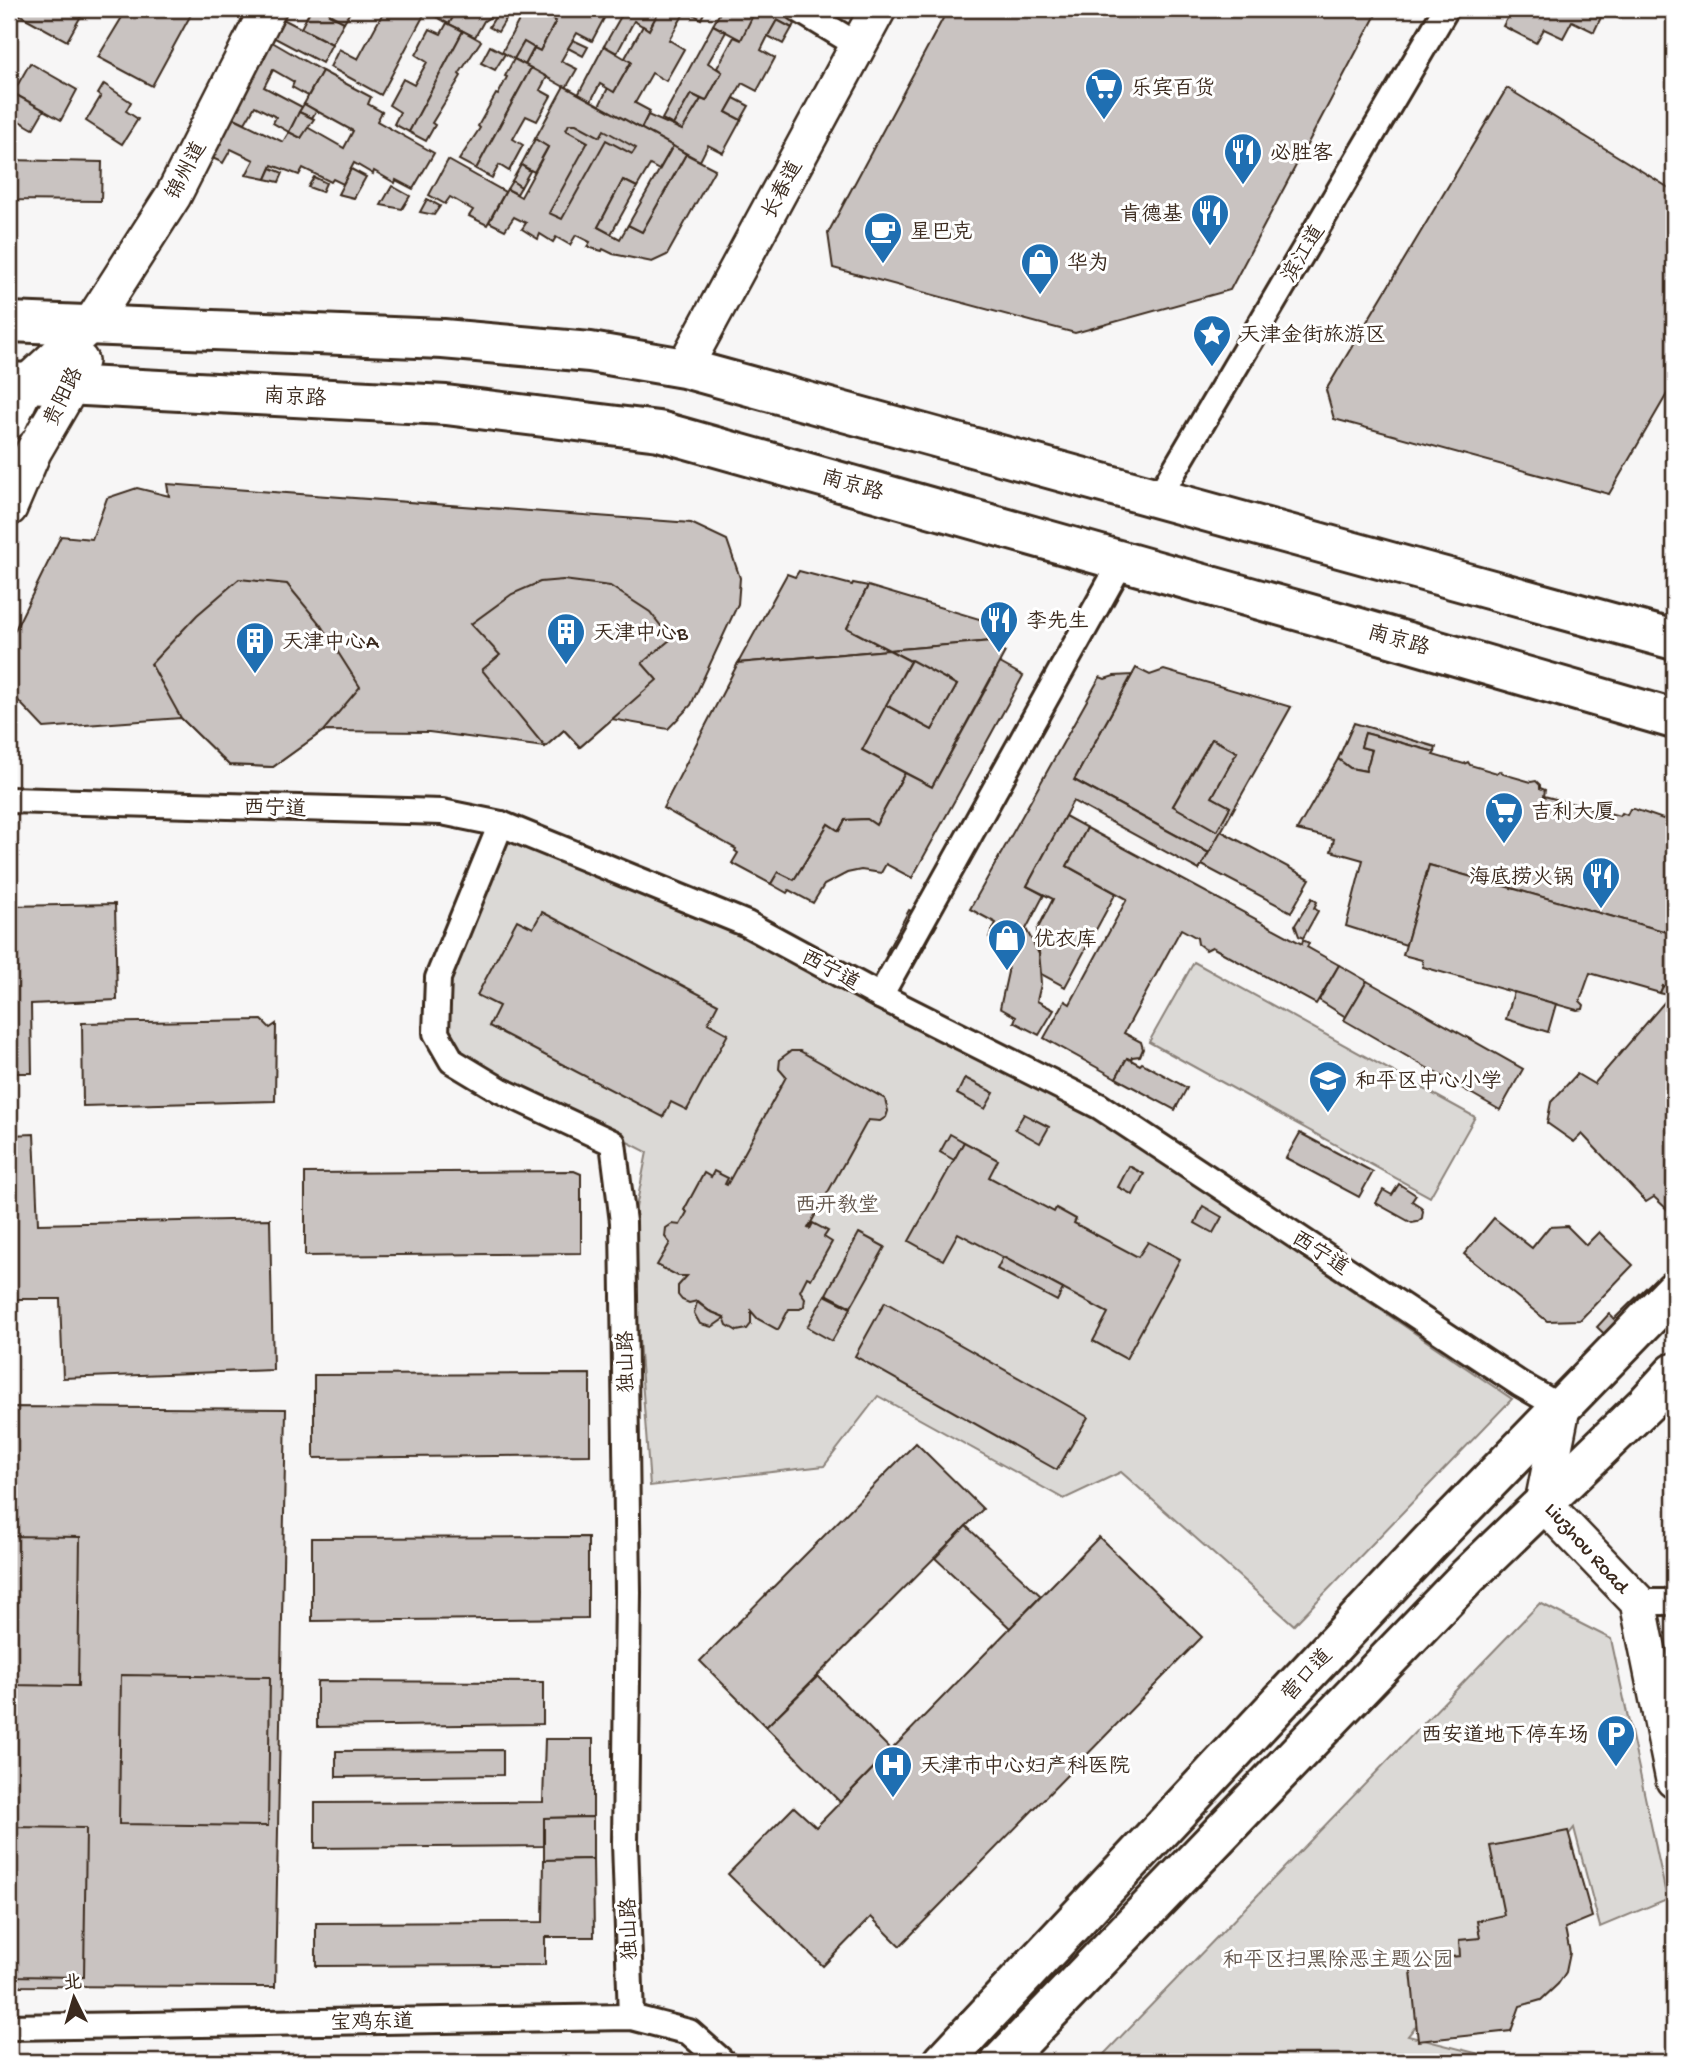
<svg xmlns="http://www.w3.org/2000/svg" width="1683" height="2071" font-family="'Gochi Hand','LXGW WenKai TC',sans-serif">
<rect width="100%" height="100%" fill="#f7f6f6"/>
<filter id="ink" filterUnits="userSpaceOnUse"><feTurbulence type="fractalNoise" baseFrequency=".0143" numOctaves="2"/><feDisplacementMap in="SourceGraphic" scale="14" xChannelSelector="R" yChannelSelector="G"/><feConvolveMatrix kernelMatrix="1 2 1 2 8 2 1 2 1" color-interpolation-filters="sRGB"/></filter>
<g filter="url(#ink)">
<g fill="#dbd9d6" stroke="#8b827a" stroke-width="2">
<path d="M506 835 744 934 1092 1114 1512 1399 1294 1625 1121 1472 1064 1499 878 1396 824 1466 650 1486 631 1233 647 1152 456 1054 441 1029 444 978Z"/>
<path d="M1194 962 1475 1117 1430 1197 1149 1042Z"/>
<path d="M1540 1603 1611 1639 1667 1899 1600 1927 1574 1828 1408 2036 1499 2059 1498 2062H1116L1104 2054Z"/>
</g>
<g fill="#c9c3c1" stroke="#3b2a1e" stroke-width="2">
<path d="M9 9H85L67 41Z"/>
<path d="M127 9H194L152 86 98 57Z"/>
<path d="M311 9H332L329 14 344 22 332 44 301 28Z"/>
<path d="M332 9H352L344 22 329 14Z"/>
<path d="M376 9H417L425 13 381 95 330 67 339 49 358 59 383 13Z"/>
<path d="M423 9H458L449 24Z"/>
<path d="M458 9H494V10L493 15 484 21 475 37 449 24Z"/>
<path d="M500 9H512L498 32 489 27Z"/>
<path d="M525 9H542L540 13 556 21 540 51 524 42 514 59 502 52Z"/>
<path d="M542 9H555L550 17 540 13Z"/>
<path d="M555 9H609L592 41 577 33 561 61 577 69 566 88 525 65 534 48 540 51 556 21 550 17Z"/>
<path d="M625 9H660L649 30 634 21 617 53 604 46Z"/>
<path d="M660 9H706L701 19 686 10 669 40 684 49 666 81 652 73 635 103 650 111 641 129 599 106 608 88 614 92 631 62 625 58 643 26 649 30Z"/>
<path d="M722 9 758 10 741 40 713 25Z"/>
<path d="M756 9H794L800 12 792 28 777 20 768 36 761 50 775 58 757 91 742 83 726 112 741 120 723 153 708 145 700 161 641 129 648 115 682 130 701 99 706 101 722 72 717 68 734 37 741 40Z"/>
<path d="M948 9H1379L1230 290 1075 333 833 268 828 233Z"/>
<path d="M1512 9H1625L1620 19 1604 11 1594 32 1572 21 1563 38 1544 29 1536 43 1503 26Z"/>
<path d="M279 17 332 44 322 63 271 36Z"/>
<path d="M777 20 792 28 783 44 768 36Z"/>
<path d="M447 23 463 31 409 132 394 124 400 112 389 105 403 79 414 85 427 62 416 55 430 29 441 34Z"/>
<path d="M713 25 726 32 708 63 722 72 706 101 691 94 673 125 662 119Z"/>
<path d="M463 31 481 41 459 74 461 76 432 123 435 125 426 141 409 132Z"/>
<path d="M267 39 322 71 308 96 292 87 294 82 273 70 264 87 302 107 289 132 273 123 276 117 255 106 245 123 228 115Z"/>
<path d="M573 40 588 47 583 56 568 48Z"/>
<path d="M524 42 534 48 525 65 514 59Z"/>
<path d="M490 46 505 54 495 70 481 63Z"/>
<path d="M604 46 631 62 614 92 600 84 591 101 578 95Z"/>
<path d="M514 59 531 68 476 169 459 160 480 128 478 126 496 94 498 95 507 77 505 76Z"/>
<path d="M30 63 77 90 61 120 13 93Z"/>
<path d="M531 68 547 77 540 90 551 96 537 121 526 116 513 139 523 145 509 171 499 165 492 178 476 169Z"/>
<path d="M322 71 371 97 368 104 382 112 377 121 434 153 413 189 396 180 395 183 374 171 373 174 354 163 343 184 333 179 331 182 303 168 299 175 272 165 266 179 246 175 254 160 231 149 223 163 206 155 228 115 283 142 289 132 301 138 307 127 344 148 353 131 304 104Z"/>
<path d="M104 84 131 102 126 111 138 119 122 144 86 121 101 96 98 94Z"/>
<path d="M564 86 673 146 659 170 650 165 637 187 623 180 598 227 620 239 628 225 642 232 686 154 715 169 667 255 652 262 613 254 603 249 602 251 587 247 590 242 576 235 570 245 556 237 553 242 540 234 538 239 522 229 526 223 514 217 505 230 489 222 507 189 521 197 545 153 548 147 535 139Z"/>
<path d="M1507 88 1674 191V382L1609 494 1334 419 1326 390Z"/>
<path d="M9 91 44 110 33 129 9 115Z"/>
<path d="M691 94 701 99 682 130 673 125Z"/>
<path d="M734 98 749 106 741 120 726 112Z"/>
<path d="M304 104 316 111 312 118 299 112Z"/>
<path d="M299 112 314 119 301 138 289 132Z"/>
<path d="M569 124H576L600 137 604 130 636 148 632 154 606 140 562 219 549 213 588 142 566 130Z"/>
<path d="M535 139 548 147 534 172 521 165Z"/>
<path d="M673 146 686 154 642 232 628 225Z"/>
<path d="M9 160 102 162 101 201 9 200Z"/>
<path d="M448 160 505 192 487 225 469 216 473 210 450 197 445 204 429 195Z"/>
<path d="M521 165 530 171 521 187 512 181Z"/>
<path d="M271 168 283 173 279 182 266 179Z"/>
<path d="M351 169 366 177 354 198 338 194Z"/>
<path d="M314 177 326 183 322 192 308 187Z"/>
<path d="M623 180 637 187 611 234 598 227Z"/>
<path d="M512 181 521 187 517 194 507 189Z"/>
<path d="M392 186 410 196 402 209 381 205Z"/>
<path d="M427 199 440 206 434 215 420 212Z"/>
<path d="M167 484 691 523 727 540 740 578 738 604 691 705 668 729 612 719 580 747 564 730 545 747 429 732 323 731 273 767 229 765 181 718 44 728 9 691V642L61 536 92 539 107 498 137 488 169 496Z"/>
<path d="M799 571 852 585 853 583 868 586 847 628 889 650 738 663 787 574 795 577Z"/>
<path d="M239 579 287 584 320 624 360 687 323 731 273 767 229 765 181 718 151 664 197 615Z"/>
<path d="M563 580 610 586 650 612 671 639 642 663 657 680 580 747 564 730 545 747 482 670 500 655 471 624 512 594 540 582Z"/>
<path d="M868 586 993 623 988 633 992 641 889 650 847 628Z"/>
<path d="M992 641 993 646 1005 652 932 787 862 750 886 705 932 730 957 685 889 650Z"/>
<path d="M889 650 910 661 862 750 905 773 876 825 867 819 845 820 839 831 828 824 794 880 778 872 771 884 732 863 738 853 735 851 736 849 663 808 738 663Z"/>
<path d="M911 660 957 685 932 730 886 705Z"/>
<path d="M1000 663 1023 676 912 878 886 864 881 873 861 870 847 873 824 885 813 903 789 890 787 893 771 884 778 872 794 880 828 824 839 831 845 820 867 819 876 825 905 773 932 787Z"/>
<path d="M1136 668 1150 675 1164 670 1291 707 1209 853 1074 780Z"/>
<path d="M1132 675 1074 780 1209 853 1199 870 1073 801 1027 886 1044 895 1026 929 1039 954 1041 984 1037 1001 1054 1010 1039 1035 1014 1022 1016 1017 1000 1008 1008 972 1006 956 989 937 996 923 970 909 1100 677 1105 679 1114 676Z"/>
<path d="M1354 723 1436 747 1435 752 1365 733 1361 747 1372 750 1366 771 1350 768 1338 759Z"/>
<path d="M1365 733 1435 752 1433 755 1464 764 1468 762 1470 765 1497 773 1501 771 1503 774 1531 782 1536 781 1540 785V788L1545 790 1544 796 1620 816 1622 813 1627 815 1630 809H1634L1663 819 1666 818 1674 822V934L1429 865 1406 945 1346 926 1363 860 1331 851 1334 839 1297 830 1338 759 1350 768 1366 771 1372 750 1361 747Z"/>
<path d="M1212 739 1237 752 1212 797 1230 807 1217 831 1173 806Z"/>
<path d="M1212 739 1237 752 1212 797 1230 807 1217 831 1173 806Z"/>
<path d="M1065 816 1087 828 1067 866 1116 893 1065 987 1041 974 1037 930 1053 899 1027 886Z"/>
<path d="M1087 828 1302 944 1303 940 1309 943 1307 947 1339 965 1316 1004 1212 947 1206 950 1198 944 1197 938 1181 929 1124 1033 1141 1042 1143 1049 1140 1056 1132 1057 1131 1060 1127 1058 1116 1078 1044 1038 1065 1001 1070 1004 1127 899 1067 866Z"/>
<path d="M1221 831 1310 879 1291 912 1202 865Z"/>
<path d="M1429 865 1674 934V989L1663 986 1660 993 1590 973 1580 1001 1584 1005 1583 1009 1577 1010 1423 967 1422 960 1403 955Z"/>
<path d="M1312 898 1317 902 1314 908 1318 911 1303 938 1299 936 1295 925Z"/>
<path d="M115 904 117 1000 31 1004 32 1073H9V906Z"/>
<path d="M909 910 937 925 913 968 886 953Z"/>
<path d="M542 912 718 1004 708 1023 728 1034 687 1110 671 1102 663 1117 489 1026 499 1006 477 995 517 920 533 928Z"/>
<path d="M1339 965 1367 981 1346 1017 1319 1000Z"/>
<path d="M1367 981 1523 1069 1500 1110 1344 1020Z"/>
<path d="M1663 986 1674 989V997L1660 993Z"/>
<path d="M1674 991V1205L1669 1211 1654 1197 1646 1202 1582 1134 1574 1142 1547 1123 1551 1102 1577 1074 1594 1084Z"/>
<path d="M1514 992 1556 1004 1548 1032 1506 1019Z"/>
<path d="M262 1020 270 1028 276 1024 275 1101 83 1106 82 1023Z"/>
<path d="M791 1051H800L885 1099 888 1111 886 1117 880 1121 868 1120 808 1228 810 1229 813 1223 828 1231 824 1237 832 1242 811 1279 807 1277 800 1291 805 1298 804 1306 800 1309H789L778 1330 758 1319 751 1311V1324L747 1329 737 1331 727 1325 724 1317 709 1311 697 1301 689 1303 682 1300 678 1295V1286L687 1276H678L657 1265 670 1243 665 1237 666 1228 672 1224 680 1225 687 1212 684 1210 704 1173 711 1177 714 1171 728 1178 725 1184 727 1185 786 1077 779 1069 780 1059Z"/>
<path d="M1127 1058 1140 1065 1142 1063 1187 1088 1175 1110 1116 1078Z"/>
<path d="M965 1078 994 1093 985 1109 957 1094Z"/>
<path d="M1024 1114 1049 1127 1040 1143 1015 1129Z"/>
<path d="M1300 1133 1373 1172 1359 1197 1286 1158Z"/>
<path d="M34 1134 38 1224 270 1219 273 1370 63 1378 60 1299H9V1135Z"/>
<path d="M950 1134 964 1142 954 1160 940 1152Z"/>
<path d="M964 1142 998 1160 989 1177 1054 1212 1056 1208 1076 1219 1074 1223 1138 1257 1148 1242 1180 1259 1126 1359 1093 1341 1108 1313 958 1233 943 1260 909 1241Z"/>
<path d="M1129 1166 1144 1174 1133 1195 1118 1187Z"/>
<path d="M574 1171 581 1174V1253L305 1256V1173Z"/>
<path d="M1399 1184 1416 1195 1412 1201 1421 1207 1423 1211 1422 1218 1417 1222 1412 1223 1376 1203 1383 1190 1392 1195Z"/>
<path d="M1203 1206 1222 1217 1213 1233 1195 1223Z"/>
<path d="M1494 1218 1532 1248 1549 1227 1567 1226 1586 1245 1599 1232 1633 1265 1580 1320 1547 1321 1464 1254Z"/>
<path d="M859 1233 885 1247 851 1307 826 1294Z"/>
<path d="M1003 1257 1063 1289 1057 1301 997 1269Z"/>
<path d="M1655 1279 1671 1294 1618 1347 1597 1327 1609 1314 1614 1319Z"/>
<path d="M825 1295 851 1308 832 1341 807 1327Z"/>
<path d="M697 1302 709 1311 724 1317 722 1320 712 1327 700 1324 694 1313Z"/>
<path d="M885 1302 1088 1417 1057 1470 855 1356Z"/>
<path d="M590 1374V1455L314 1458V1375Z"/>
<path d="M9 1407 286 1409 275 1987 9 1986Z"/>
<path d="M916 1443 983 1509 766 1727 700 1661Z"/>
<path d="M966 1526 1041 1596 1010 1628 935 1558Z"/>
<path d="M9 1536 80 1537 78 1686 9 1685Z"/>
<path d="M588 1537V1618L312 1621V1538Z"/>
<path d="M1099 1537 1202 1637 900 1946 871 1917 823 1966 728 1874 794 1807 816 1827Z"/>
<path d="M121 1675 270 1677 268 1826 119 1824Z"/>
<path d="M818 1676 891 1750 840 1802 766 1727Z"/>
<path d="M319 1681 543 1682V1724L317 1727V1682Z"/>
<path d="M545 1739H593V1817L544 1818V1846L315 1848V1803L543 1802Z"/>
<path d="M503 1750V1775L336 1777V1751Z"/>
<path d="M593 1817V1859L544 1860V1818Z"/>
<path d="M9 1827 86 1828 84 1977 9 1976Z"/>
<path d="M1568 1831 1592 1917 1565 1928 1570 1953 1566 1972 1558 1984 1541 2000 1520 2006 1511 2031 1418 2041 1410 1961 1460 1956 1459 1940 1480 1938 1477 1921 1504 1915 1490 1846Z"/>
<path d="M593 1859 594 1937H545V1965L316 1966V1923L543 1922 544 1860Z"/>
</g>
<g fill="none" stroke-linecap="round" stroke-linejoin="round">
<defs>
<g id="street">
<path d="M798 9 859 46"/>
<path d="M1158 498 1446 9"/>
<path d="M9 800 442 812 501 824 747 924 880 996 1099 1106 1520 1384 1562 1408"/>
<path d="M501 824 438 978 436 1033 452 1061 500 1090 613 1143 623 1222 628 1592 625 1843 631 2017"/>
<path d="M880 996 1122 561"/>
<path d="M1638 1602H1674"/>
<path d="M9 2027 631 2017 689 2032 723 2062"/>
</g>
<g id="secondary">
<path d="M684 368 878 9"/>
<path d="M9 421 27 383 91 324 173 196 268 9"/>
<path d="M9 508 33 452 72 385 80 361"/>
<path d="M1562 1408 1543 1503 1638 1602 1674 1780"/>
</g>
<g id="primary">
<path d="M9 322 443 339 590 352 684 368 1674 640"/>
<path d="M9 382 446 405 659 431 1335 621 1674 719"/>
<path d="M943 2062 1433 1539 1674 1291"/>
<path d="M1001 2062 1468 1576 1646 1404 1674 1373"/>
</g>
</defs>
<use href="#street" stroke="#3b2a1e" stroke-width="30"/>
<use href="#secondary" stroke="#3b2a1e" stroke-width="40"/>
<use href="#primary" stroke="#3b2a1e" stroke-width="44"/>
<use href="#street" stroke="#fff" stroke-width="24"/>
<use href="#secondary" stroke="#fff" stroke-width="35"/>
<use href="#primary" stroke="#fff" stroke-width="38"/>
</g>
</g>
<defs>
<symbol id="supermarket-pin" viewBox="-11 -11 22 30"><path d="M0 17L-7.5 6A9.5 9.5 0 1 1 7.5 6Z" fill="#1f6fb2" stroke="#fff"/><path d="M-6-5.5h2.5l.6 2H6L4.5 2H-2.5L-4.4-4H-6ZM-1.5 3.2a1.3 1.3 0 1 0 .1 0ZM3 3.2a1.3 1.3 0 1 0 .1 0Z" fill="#fff"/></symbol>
<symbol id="restaurant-pin" viewBox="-11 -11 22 30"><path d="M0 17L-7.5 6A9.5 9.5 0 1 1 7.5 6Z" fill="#1f6fb2" stroke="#fff"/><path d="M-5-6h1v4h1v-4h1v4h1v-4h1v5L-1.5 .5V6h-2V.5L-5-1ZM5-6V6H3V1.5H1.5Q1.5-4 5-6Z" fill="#fff"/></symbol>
<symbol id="cafe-pin" viewBox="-11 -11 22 30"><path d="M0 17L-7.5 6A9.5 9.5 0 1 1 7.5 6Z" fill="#1f6fb2" stroke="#fff"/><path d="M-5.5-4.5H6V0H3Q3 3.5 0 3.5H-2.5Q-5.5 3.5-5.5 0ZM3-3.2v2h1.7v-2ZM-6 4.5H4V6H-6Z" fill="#fff"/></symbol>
<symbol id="shop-pin" viewBox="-11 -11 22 30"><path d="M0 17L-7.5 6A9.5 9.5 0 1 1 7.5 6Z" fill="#1f6fb2" stroke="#fff"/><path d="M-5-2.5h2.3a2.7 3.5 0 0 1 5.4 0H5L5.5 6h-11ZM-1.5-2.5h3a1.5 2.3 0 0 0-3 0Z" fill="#fff"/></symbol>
<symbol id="sight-pin" viewBox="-11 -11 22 30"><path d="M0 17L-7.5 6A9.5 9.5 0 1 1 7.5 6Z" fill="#1f6fb2" stroke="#fff"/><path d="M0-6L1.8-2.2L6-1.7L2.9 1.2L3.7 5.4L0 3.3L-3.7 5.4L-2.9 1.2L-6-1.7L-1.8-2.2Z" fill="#fff"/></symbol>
<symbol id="building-pin" viewBox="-11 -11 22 30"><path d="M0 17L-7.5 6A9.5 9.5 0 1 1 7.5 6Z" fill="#1f6fb2" stroke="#fff"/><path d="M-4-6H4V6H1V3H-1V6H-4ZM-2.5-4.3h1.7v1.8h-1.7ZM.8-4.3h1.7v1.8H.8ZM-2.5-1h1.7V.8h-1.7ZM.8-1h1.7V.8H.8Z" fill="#fff"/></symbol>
<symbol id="school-pin" viewBox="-11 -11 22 30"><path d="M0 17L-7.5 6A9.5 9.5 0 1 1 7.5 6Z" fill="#1f6fb2" stroke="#fff"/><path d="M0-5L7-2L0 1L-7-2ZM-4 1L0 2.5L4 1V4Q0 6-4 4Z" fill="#fff"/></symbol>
<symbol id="parking-pin" viewBox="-11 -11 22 30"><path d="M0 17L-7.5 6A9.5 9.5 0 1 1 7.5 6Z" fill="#1f6fb2" stroke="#fff"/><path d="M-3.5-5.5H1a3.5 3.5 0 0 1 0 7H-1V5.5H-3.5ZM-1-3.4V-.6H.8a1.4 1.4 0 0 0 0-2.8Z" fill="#fff"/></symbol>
<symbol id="hospital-pin" viewBox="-11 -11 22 30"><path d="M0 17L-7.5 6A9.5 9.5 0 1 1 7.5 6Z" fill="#1f6fb2" stroke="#fff"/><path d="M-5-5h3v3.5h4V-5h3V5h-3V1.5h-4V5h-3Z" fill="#fff"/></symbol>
</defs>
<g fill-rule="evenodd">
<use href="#supermarket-pin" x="1082" y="65" width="44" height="60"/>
<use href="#restaurant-pin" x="1221" y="130" width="44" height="60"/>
<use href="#restaurant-pin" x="1188" y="191" width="44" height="60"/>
<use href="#cafe-pin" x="861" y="209" width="44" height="60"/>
<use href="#shop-pin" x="1018" y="240" width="44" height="60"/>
<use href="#sight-pin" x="1190" y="312" width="44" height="60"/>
<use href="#restaurant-pin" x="977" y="598" width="44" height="60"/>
<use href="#building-pin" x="544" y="610" width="44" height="60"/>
<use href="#building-pin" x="233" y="619" width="44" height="60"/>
<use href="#supermarket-pin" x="1482" y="789" width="44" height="60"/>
<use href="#restaurant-pin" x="1579" y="854" width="44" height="60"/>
<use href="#shop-pin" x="985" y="916" width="44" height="60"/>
<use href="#school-pin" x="1306" y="1058" width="44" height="60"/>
<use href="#parking-pin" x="1594" y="1712" width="44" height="60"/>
<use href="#hospital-pin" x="871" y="1743" width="44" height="60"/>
</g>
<g text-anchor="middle" stroke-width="6" stroke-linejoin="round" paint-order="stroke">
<g font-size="21" fill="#3b2a1e" stroke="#fff" text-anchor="start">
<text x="1131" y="94">乐宾百货</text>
<text x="1270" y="159">必胜客</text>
<text x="1183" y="220" text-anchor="end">肯德基</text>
<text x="910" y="238">星巴克</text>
<text x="1067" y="269">华为</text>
<text x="1239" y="341">天津金街旅游区</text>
<text x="1026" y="627">李先生</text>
<text x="593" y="639">天津中心B</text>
<text x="282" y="648">天津中心A</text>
<text x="1531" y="818">吉利大厦</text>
<text x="1574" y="883" text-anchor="end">海底捞火锅</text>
<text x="1034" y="945">优衣库</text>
<text x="1355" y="1087">和平区中心小学</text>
<text x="1589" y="1741" text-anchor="end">西安道地下停车场</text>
<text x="920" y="1772">天津市中心妇产科医院</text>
</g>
<g font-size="21" fill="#3b2a1e" stroke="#fff">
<text transform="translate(185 170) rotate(-62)" y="7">锦州道</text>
<text transform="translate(781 189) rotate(-62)" y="7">长春道</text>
<text transform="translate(1302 253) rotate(-59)" y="7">滨江道</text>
<text transform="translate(62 396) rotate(-64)" y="7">贵阳路</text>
<text transform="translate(295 396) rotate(3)" y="7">南京路</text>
<text transform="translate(853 484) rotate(16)" y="7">南京路</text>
<text transform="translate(1399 639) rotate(16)" y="7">南京路</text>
<text transform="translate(275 807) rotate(2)" y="7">西宁道</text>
<text transform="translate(831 969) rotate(28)" y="7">西宁道</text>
<text transform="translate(1321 1252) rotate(33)" y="7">西宁道</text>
<text transform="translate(625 1362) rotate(-91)" y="7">独山路</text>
<text transform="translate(1588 1547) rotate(48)" y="7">Liuzhou Road</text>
<text transform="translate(1306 1674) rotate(-47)" y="7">营口道</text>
<text transform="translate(628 1929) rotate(-92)" y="7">独山路</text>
<text transform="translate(372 2021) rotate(-1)" y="7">宝鸡东道</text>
</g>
<g font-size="21" fill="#63564c" stroke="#fff">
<text x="837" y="1211">西开教堂</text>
<text x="1338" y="1966">和平区扫黑除恶主题公园</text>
</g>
</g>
<rect width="1683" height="2071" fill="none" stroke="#fff" stroke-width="35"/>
<rect x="18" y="18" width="1648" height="2036" fill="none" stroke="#3b2a1e" stroke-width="2.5" filter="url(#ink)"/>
<g transform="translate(74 1998) rotate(355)" stroke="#ffffff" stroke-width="5" paint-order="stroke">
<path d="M0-5L12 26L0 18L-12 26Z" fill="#3b2a1e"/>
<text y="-10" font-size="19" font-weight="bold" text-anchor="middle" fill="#3b2a1e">北</text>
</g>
</svg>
